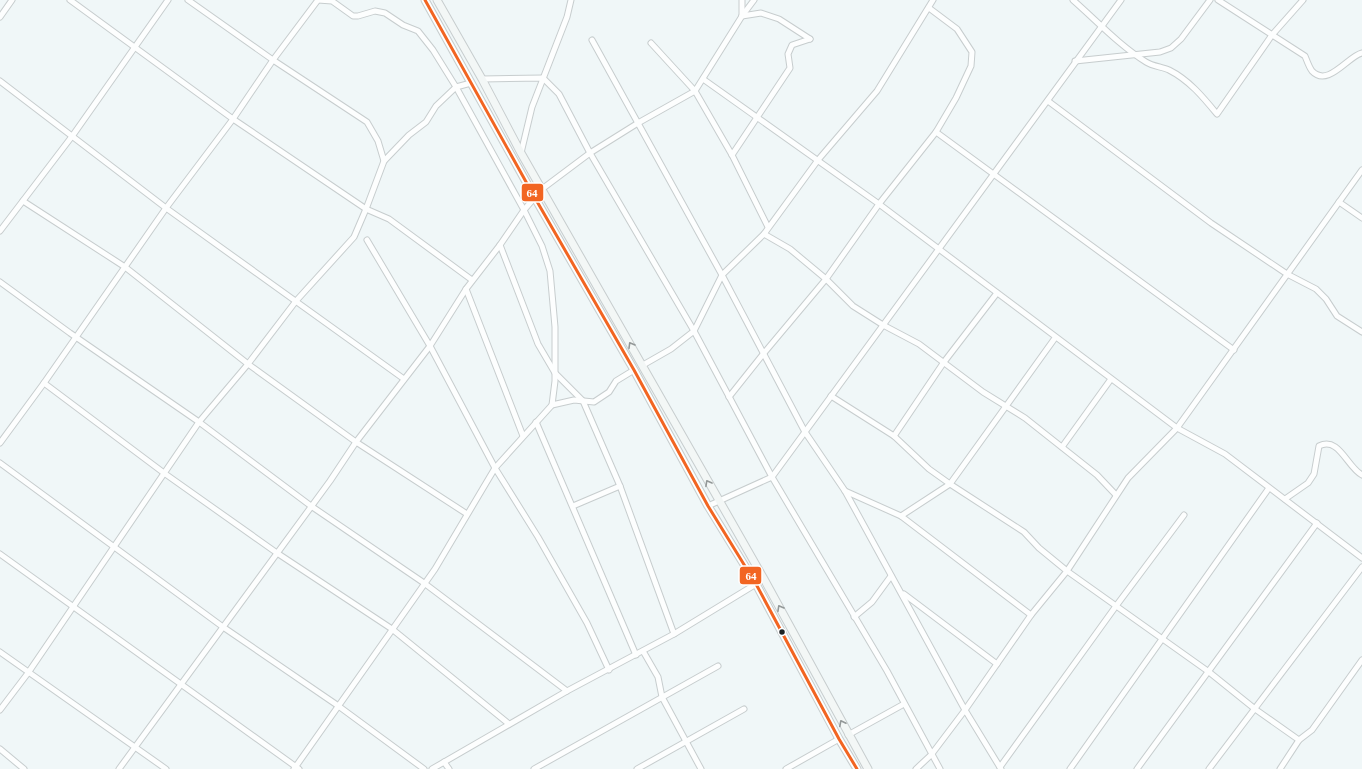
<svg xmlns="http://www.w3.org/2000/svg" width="1362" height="769" font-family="Georgia,serif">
<rect width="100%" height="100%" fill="#f0f7f8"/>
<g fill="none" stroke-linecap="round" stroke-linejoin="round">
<defs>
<g id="minor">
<path d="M70 0 233 119 366 209 389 219 472 280"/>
<path d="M188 0 273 60 367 122 378 141 384 161"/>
<path d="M318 0 332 1 353 16H358L375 11 385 13 403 25 418 31 433 50 456 87 524 210 542 246 550 271 555 327V381L552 405"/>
<path d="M1073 0C1097 21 1119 45 1146 62 1152 66 1162 67 1169 70 1189 80 1203 97 1217 114L1272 35 1303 0"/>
<path d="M1218 0 1305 56C1307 61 1309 67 1312 71 1328 88 1348 56 1362 53"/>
<path d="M742 16 761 13 779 19 810 39"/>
<path d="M742 16 754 0"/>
<path d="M0 17 12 0"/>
<path d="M592 40 722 275 805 432 845 491 965 710 1001 769"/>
<path d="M651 43 695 91 732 155 768 227"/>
<path d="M1075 61 1160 52 1171 48 1181 39 1210 0"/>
<path d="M482 79 543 78 559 94 590 153 694 331 772 477 887 671 940 769"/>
<path d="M703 79 879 204 1177 428 1225 454 1362 558"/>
<path d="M0 81 166 208 404 379"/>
<path d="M1048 101 1211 223 1287 274 1316 289 1326 299 1337 316 1362 332"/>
<path d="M936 132 1234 350"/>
<path d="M521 153 532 107 567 17 571 0"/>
<path d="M732 155 790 68 788 54 792 45 810 39"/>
<path d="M23 201 125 267 248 364 356 442 467 514"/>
<path d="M1339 202 1362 218"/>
<path d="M0 231 73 135 168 0"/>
<path d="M764 234 790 249 826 279 853 306 883 325 919 344 983 392 1025 418 1097 475 1116 495"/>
<path d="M367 240 430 346 495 468 538 537 587 623 609 670"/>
<path d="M500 245 538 344 555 373 583 401 620 486 674 634"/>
<path d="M0 282 70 333 199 422 311 506 424 583 567 691"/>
<path d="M466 289 523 436"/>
<path d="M643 365 671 349 694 331 722 275 764 234 818 160 877 91 933 0"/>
<path d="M44 383 164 473 277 553 392 629 509 724"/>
<path d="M831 396 894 436 929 469 950 484 1024 532 1039 548 1067 571 1209 672 1255 709 1299 740"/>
<path d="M729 397 764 353 826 279 879 204 936 132 956 98 971 66 972 52 957 29 929 8"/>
<path d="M536 422 636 655"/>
<path d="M894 436 944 362 997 293"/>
<path d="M0 443 44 383 166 208 233 119 273 60 318 0"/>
<path d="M1062 447 1111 379"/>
<path d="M0 463 223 627 337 705 424 769"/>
<path d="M845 491 901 516 1031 615"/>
<path d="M1285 499 1308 483 1314 474 1319 446C1339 436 1347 467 1362 475"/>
<path d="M573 506 620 486"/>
<path d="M708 506 772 477 1121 0"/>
<path d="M901 516 950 484 1055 338"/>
<path d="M0 554 299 769"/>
<path d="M904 594 997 664"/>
<path d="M854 617 872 602 891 576"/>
<path d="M643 651 658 677 662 697 701 769"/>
<path d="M0 652 166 769"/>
<path d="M0 710 28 673 199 422 248 364 296 301 354 237 366 209 384 161 409 135 426 122 436 106 456 87 471 83"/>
<path d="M848 735 904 704"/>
<path d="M0 749 24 769"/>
<path d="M444 762 449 769"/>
<path d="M1000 767 1116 606 1184 515"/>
<path d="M119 769 330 481 356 442 430 346 466 289 500 245 524 210 542 189 590 153 638 123 695 91 742 16V0"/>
<path d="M294 769 435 569 495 468 552 405 574 400 594 402 609 392 616 381 634 370"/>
<path d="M432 769 567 691 674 634 756 584"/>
<path d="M534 769 718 666"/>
<path d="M637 769 744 709"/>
<path d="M786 769 839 739"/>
<path d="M916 769 931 755 965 710 1031 615 1067 571 1128 478 1177 428 1362 170"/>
<path d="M1070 769 1269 488"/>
<path d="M1137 769 1317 523"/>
<path d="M1209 769 1362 567"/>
<path d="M1280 769 1299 740 1312 730 1362 660"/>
</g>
<g id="secondary">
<path d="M425 0 535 198 634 370 708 506 756 584 839 739 857 769"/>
<path d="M437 0 482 79 521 153 764 579 868 769"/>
</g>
</defs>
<use href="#minor" stroke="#c7cdce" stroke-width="7"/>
<use href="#secondary" stroke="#c7cdce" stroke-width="9"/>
<use href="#minor" stroke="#fdfefe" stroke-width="5"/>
<use href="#secondary" stroke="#f3f7f6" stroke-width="7"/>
<defs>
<path id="bus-1" d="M425 0 535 198 634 370 708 506 756 584 839 739 857 769"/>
</defs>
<use href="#bus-1" stroke="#fff" stroke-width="6"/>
<use href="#bus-1" stroke="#f26522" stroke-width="3"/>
</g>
<defs><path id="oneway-chevron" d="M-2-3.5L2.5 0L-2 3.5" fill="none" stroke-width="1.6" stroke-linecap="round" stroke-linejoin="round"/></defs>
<g stroke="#939898">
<use href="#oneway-chevron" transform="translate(631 345) rotate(-120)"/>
<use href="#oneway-chevron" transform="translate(708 483) rotate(-119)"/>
<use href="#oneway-chevron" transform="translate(780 608) rotate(-119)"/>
<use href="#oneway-chevron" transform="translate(842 723) rotate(-117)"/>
</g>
<circle fill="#1e2324" stroke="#fff" stroke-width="1.5" cx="782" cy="632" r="3.5"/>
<g stroke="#fff" stroke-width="1.5">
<rect x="521" y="183" width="23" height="19" rx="4" fill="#f26522"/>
<rect x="739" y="566" width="23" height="19" rx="4" fill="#f26522"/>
</g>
<g font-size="11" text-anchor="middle" font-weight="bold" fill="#fff">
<text x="532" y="197">64</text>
<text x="751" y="580">64</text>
</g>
</svg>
